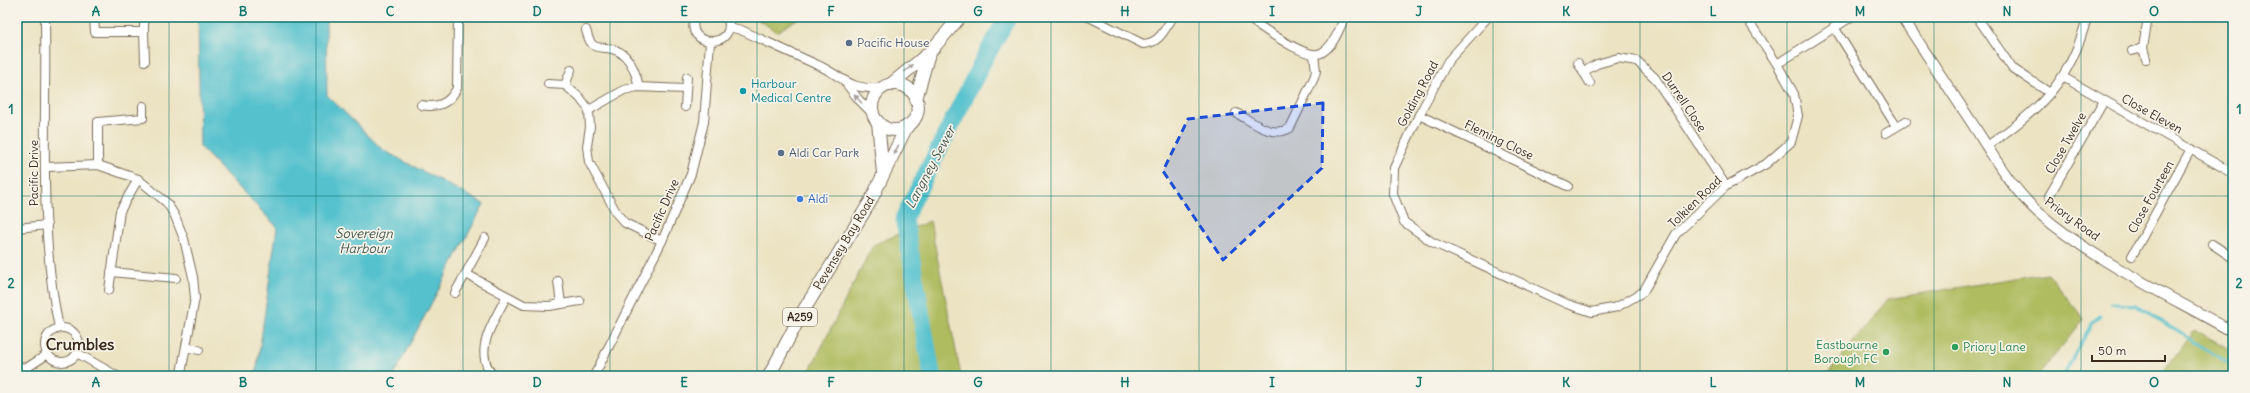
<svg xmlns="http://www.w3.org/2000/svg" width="2250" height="393" font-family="Delius,sans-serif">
<rect width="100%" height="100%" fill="#f7f3e8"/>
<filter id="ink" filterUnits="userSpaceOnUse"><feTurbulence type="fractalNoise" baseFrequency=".025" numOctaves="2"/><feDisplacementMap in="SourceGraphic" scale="8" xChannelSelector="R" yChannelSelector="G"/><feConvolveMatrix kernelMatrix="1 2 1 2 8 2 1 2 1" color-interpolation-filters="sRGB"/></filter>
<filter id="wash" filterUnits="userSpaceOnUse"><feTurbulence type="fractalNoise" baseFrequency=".012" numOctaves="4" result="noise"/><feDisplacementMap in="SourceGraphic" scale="16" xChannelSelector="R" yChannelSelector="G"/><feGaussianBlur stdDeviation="0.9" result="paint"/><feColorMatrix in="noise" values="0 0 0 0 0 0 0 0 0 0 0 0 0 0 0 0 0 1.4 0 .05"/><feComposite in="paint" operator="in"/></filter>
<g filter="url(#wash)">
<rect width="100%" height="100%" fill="#ece3c3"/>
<g fill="#afbc5e" stroke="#75733e">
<path d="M754 17H800L777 32Z"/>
<path d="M930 221 961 376H807L873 245Z"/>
<path d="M2047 273 2084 319 2038 376H1826L1888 299Z"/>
<path d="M2195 330 2233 351V376H2164L2163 373Z"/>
</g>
<path fill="#54c1cd" stroke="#487676" d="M198 17H326L327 95 383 150 484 204 393 376H260L256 374 277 227 200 147Z"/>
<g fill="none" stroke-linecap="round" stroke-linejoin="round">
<g stroke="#54c1cd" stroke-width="3">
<path d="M2111 304 2135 305 2233 366"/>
<path d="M2063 376 2092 323 2100 316"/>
</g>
<path stroke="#54c1cd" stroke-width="18" d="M932 376 904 218 985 57 1008 17"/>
</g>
</g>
<g filter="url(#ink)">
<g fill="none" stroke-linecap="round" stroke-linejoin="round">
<defs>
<g id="minor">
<path d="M45 17C47 121 38 227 59 328"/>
<path d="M94 17 95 32H144L145 61"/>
<path d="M144 17V32"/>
<path d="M695 17C683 49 740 49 727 17"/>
<path d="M1089 17 1143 44C1160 43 1164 30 1173 17"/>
<path d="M1246 17C1261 26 1306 61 1321 53 1334 46 1339 29 1345 17"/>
<path d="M1488 17 1448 61 1419 115 1394 168 1393 194 1404 222 1432 242 1567 304 1592 312 1617 307 1643 292 1676 234 1726 186 1766 164 1791 142 1798 116 1794 94 1777 64 1746 17"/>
<path d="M1977 17 2012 68 2050 93"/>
<path d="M729 27 741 30C767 42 793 54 820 66 846 79 849 90 882 88"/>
<path d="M1834 27 1896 126"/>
<path d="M586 30C587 34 589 41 592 44 596 49 602 47 607 48 628 50 635 69 639 87"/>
<path d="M2132 51 2143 48"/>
<path d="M2146 59 2143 48 2148 17"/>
<path d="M1578 63 1590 83"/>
<path d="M1777 64 1851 17"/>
<path d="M1583 72 1597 64 1618 58 1637 61 1655 78 1726 186"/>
<path d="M2063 77 2229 171"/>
<path d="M845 82 859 100 873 114"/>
<path d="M548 84 565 85 580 98 589 110 590 127 587 146 589 162 617 214 625 223 662 241"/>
<path d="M565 85 571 70"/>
<path d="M421 105C438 108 449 104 457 88L458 17"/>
<path d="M685 107 687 77"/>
<path d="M589 110 624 90 637 87 685 89"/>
<path d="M1236 113C1253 122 1272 139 1290 128L1314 78 1316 71 1314 55"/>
<path d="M1419 115 1568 186"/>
<path d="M1886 133 1906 121"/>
<path d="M1987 146C2040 109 2071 82 2087 17"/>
<path d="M98 165V122L143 118V106"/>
<path d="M46 167 98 165 138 179 167 203 175 216 184 239 193 277 195 298 181 373"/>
<path d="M2049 196 2104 101"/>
<path d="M17 228 47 225"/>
<path d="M2212 244 2233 258"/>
<path d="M2132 256 2191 149"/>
<path d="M111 272 176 278"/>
<path d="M466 274 524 305 549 306 580 301"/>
<path d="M558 281 561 304"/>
<path d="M109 290 120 211 138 179"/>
<path d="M455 293 485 238"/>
<circle cx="62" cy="345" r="17"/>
<path d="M186 347 199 350"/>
<path d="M77 353 117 376"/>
<path d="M17 368 28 367 48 354"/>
<path d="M493 376C472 350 494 322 506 297"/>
<path d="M594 376 662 241 691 174 704 122 710 42"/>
</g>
<path id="tertiary" d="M1902 17C1926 53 1950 90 1974 126 1993 156 2012 189 2039 213 2094 261 2170 296 2233 332"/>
<g id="primary">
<circle cx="895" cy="107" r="23"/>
<path d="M890 85 929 53 960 17"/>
<path d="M916 99 929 53"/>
<path d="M878 122 883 173"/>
<path d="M769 376 802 313 870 202 907 126"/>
</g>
</defs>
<use href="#minor" stroke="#796b58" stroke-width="10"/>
<use href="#tertiary" stroke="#796b58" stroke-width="12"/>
<use href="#primary" stroke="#796b58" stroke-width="14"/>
<use href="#minor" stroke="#fff" stroke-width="8"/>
<use href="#tertiary" stroke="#fff" stroke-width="10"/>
<use href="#primary" stroke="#fff" stroke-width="12"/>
</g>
<defs><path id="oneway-solid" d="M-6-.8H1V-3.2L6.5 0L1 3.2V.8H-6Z"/></defs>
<g fill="#a79f9a">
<use href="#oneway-solid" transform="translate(909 68) rotate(-39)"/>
<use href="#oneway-solid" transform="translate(858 99) rotate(-132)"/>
<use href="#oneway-solid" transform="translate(896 150) rotate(117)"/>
</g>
</g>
<path fill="#1d4ed8" fill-opacity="0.2" stroke="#1d4ed8" stroke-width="3" stroke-dasharray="8 5" stroke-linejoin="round" d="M1323 103 1322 168 1223 260 1163 171 1188 119Z"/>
<path fill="none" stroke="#0f766e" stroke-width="1" stroke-opacity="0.55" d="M169 17V376M316 17V376M463 17V376M610 17V376M757 17V376M904 17V376M1051 17V376M1199 17V376M1346 17V376M1493 17V376M1640 17V376M1787 17V376M1934 17V376M2081 17V376M17 196H2233"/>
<g fill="#5c6f8a" stroke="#f7f3e8" stroke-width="1.5">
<circle cx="849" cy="43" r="4"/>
<circle cx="781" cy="153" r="4"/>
</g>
<circle fill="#0f9aa8" stroke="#f7f3e8" stroke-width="1.5" cx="743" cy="91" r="4"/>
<circle fill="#3f7fe0" stroke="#f7f3e8" stroke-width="1.5" cx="800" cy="199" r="4"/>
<g fill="#2e9e5b" stroke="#f7f3e8" stroke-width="1.5">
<circle cx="1955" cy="347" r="4"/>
<circle cx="1886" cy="352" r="4"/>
</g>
<g text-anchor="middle" stroke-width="3.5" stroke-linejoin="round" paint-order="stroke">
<rect fill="#f7f3e8" stroke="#73665b" stroke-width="1" x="783" y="308" width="34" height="18" rx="3"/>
<g font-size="11" font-weight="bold" fill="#3b2a1e">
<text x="800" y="321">A259</text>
</g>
<g font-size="12" fill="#4e5e75" stroke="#f7f3e8" text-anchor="start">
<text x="857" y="47">Pacific House</text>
<text x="789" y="157">Aldi Car Park</text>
</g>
<g font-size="12" fill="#0d838f" stroke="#f7f3e8" text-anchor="start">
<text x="751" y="88">Harbour<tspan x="751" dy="14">Medical Centre</tspan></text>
</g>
<g font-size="12" fill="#3b2a1e" stroke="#f7f3e8">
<text transform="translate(1418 94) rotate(-62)" y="4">Golding Road</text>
<text transform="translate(1684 102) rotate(56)" y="4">Durrell Close</text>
<text transform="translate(2152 114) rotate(29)" y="4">Close Eleven</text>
<text transform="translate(1499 140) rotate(26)" y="4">Fleming Close</text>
<text transform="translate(2066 143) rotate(-60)" y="4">Close Twelve</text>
<text transform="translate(34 173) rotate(-90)" y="4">Pacific Drive</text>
<text transform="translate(2151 197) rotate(-61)" y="4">Close Fourteen</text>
<text transform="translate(1695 202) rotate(-44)" y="4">Tolkien Road</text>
<text transform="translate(662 210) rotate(-66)" y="4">Pacific Drive</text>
<text transform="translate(2072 219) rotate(36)" y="4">Priory Road</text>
<text transform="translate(844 243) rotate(-59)" y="4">Pevensey Bay Road</text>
</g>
<g font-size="12" fill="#366cbe" stroke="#f7f3e8" text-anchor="start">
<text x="808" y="203">Aldi</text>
</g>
<g font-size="12" fill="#27864d" stroke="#f7f3e8" text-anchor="end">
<text x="1878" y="349">Eastbourne<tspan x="1878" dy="14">Borough FC</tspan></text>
<text x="1963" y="351" text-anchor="start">Priory Lane</text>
</g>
<g font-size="13" font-style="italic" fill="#425753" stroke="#f7f3e8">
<text transform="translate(930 167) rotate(-62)" y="5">Langney Sewer</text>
<text x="364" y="238">Sovereign<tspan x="364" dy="15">Harbour</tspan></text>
</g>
<g font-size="16" font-weight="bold" fill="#3b2a1e" stroke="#f7f3e8">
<text x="80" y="350">Crumbles</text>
</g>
</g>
<rect width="2250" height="393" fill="none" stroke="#f7f3e8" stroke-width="44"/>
<path d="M2092 355v6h73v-6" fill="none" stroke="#3b2a1e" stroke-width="2"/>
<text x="2098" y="355" font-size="12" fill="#3b2a1e" stroke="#f7f3e8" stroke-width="3" paint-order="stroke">50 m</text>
<rect x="22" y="22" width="2206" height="349" fill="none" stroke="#0f766e" stroke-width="1.5"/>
<g font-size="13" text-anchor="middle" font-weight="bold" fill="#0f766e">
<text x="96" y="16">A</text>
<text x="243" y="16">B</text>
<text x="390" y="16">C</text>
<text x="537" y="16">D</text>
<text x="684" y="16">E</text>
<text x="831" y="16">F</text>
<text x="978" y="16">G</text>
<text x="1125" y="16">H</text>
<text x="1272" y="16">I</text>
<text x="1419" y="16">J</text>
<text x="1566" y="16">K</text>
<text x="1713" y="16">L</text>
<text x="1860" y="16">M</text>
<text x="2007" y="16">N</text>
<text x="2154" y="16">O</text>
<text x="11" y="114">1</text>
<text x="2239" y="114">1</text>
<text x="11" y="288">2</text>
<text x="2239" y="288">2</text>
<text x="96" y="387">A</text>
<text x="243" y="387">B</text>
<text x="390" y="387">C</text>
<text x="537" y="387">D</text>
<text x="684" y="387">E</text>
<text x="831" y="387">F</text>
<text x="978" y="387">G</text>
<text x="1125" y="387">H</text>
<text x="1272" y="387">I</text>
<text x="1419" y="387">J</text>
<text x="1566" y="387">K</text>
<text x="1713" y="387">L</text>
<text x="1860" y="387">M</text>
<text x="2007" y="387">N</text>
<text x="2154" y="387">O</text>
</g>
</svg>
